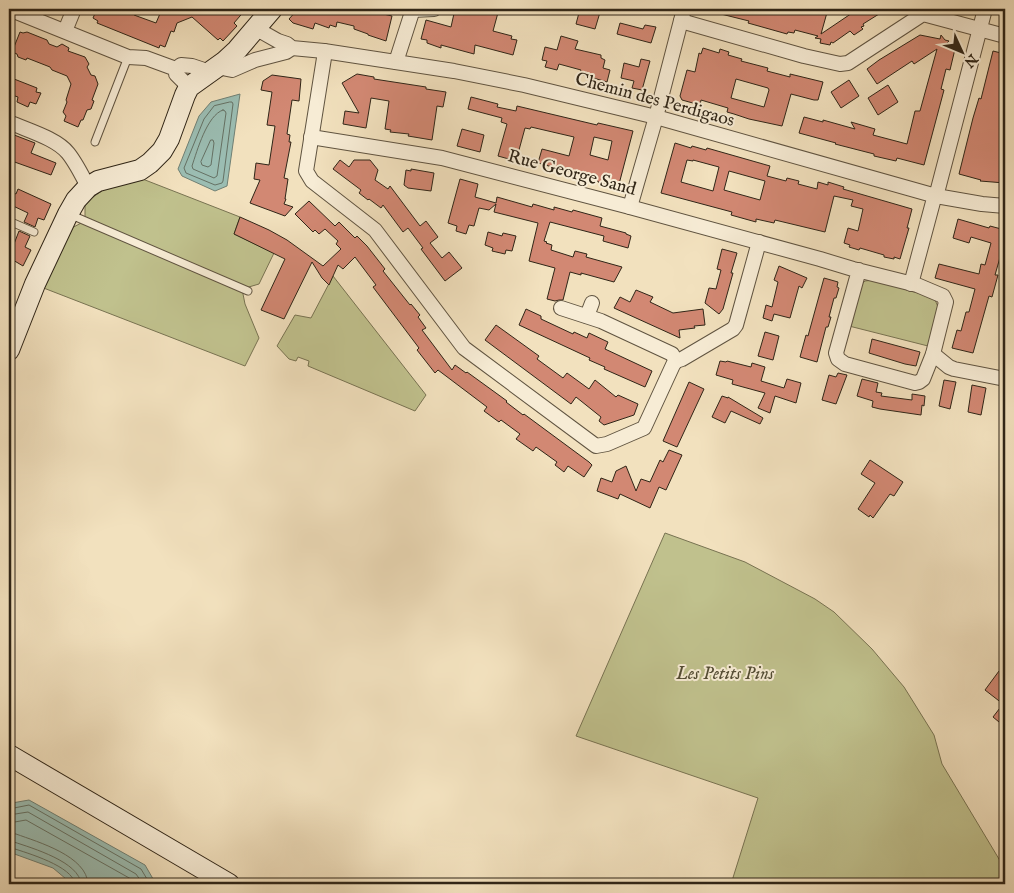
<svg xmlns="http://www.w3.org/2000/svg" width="1014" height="893" font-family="'IM FELL English',serif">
<rect width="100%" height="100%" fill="#f2e1be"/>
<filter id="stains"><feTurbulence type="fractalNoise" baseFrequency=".004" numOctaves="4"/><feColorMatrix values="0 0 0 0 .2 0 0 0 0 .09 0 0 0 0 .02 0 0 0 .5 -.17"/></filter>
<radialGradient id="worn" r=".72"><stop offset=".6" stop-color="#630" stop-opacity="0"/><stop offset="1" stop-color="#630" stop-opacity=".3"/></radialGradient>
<g fill="#c0c18d" stroke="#787352">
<path d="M140 178 240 217 234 234 274 253 259 284 242 289 245 304 259 338 245 366 41 287 66 231 85 221V203L107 187Z"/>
<path d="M333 276 426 395 415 411 308 366 309 361 298 357 296 361 289 359 277 346 295 315 311 318Z"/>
<path d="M873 280 932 297 936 302 938 307 928 346 849 326 859 287 865 281Z"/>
<path d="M665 533 745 562 815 599 834 612 872 649 904 687 934 735 942 764 1005 869V884H731L758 798 576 736Z"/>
</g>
<g fill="#9bbdb2" stroke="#708074">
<path d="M240 94 227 186 215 191 182 176 178 169 199 116 211 102Z"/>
<path d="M29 800 145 865 156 884H72L53 868 9 852V809L12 803Z"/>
</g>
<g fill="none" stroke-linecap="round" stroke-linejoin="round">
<g stroke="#657164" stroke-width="1">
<path d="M230 102H232L233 104 223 181 222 183 215 185 186 173 184 168 204 119 214 106Z"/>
<path d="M223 110 225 111 226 113 217 176 214 178 193 169 192 166C197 151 207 115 223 110Z"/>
<path d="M211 140H213L214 143 211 165 208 167 202 165 201 162Z"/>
<path d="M9 809 29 805 141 869 150 884"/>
<path d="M9 815 28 812 136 874 143 884"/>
<path d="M9 823 26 820 131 879 134 884"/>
<path d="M9 833 16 834C38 842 87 856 88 884"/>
<path d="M9 841 14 842C32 848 80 862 81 884"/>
<path d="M9 847 12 848C27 853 73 866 75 884"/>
</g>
</g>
<g fill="#d28873" stroke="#2f2517" fill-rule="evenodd">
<path d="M97 9H127L135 12 134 15 156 23 162 9H246L234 23 237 26 223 41 220 38 218 40 192 17 177 23 174 32 171 31 165 47 160 45 159 48 97 23 98 21 93 18Z"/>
<path d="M298 9H362L392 16 386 41 368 35V34L354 29V26L337 22 336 27 330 25 329 28 315 23 313 29 293 23 289 19Z"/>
<path d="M455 9H499L493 31 512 36 511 39 517 40 513 55 475 45 474 54 441 45V48L427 43V40L421 39 426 20 451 27Z"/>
<path d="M580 9H601L595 29 576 24Z"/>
<path d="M714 9H828L821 34 858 9H887L863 24 864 26 861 27 863 29 854 35 850 31 833 43 831 42 830 45 820 43 821 39 815 38 818 36 795 30 794 33 788 32 787 34 748 23 749 21 713 12Z"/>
<path d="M620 23 643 29 645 25 656 27 651 43 617 34Z"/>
<path d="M20 32 23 33 27 32 47 40 49 44 57 47 62 44 69 48 68 51 85 57 89 64 87 67 91 75 95 76 98 84 92 100 94 101 91 109 87 110 83 120H81L78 127 64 121 66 116 63 112 67 102 66 100 71 84 67 76 52 70 50 67 27 58 26 60 18 57 17 54 12 52Z"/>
<path d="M920 35 940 39 941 35 945 40 949 41 947 43 951 48 955 49 950 70 946 69 941 89 944 90 924 165 897 158 896 161 874 156V154L835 144 836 143 799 133 804 117 823 122V120L855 129 851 122 875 129 873 135 907 144 915 111H920L937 49 914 64 912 61 877 84 867 69 879 60Z"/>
<path d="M561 36 578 41 575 49 601 55V58L605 60 603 68 610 70 607 82 580 74 581 70 559 64 557 70 545 67 547 61 542 60 545 47 557 50Z"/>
<path d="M703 48 719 53 720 49 729 52 728 55 742 59 741 61 768 68 767 71 790 77V74L823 82 818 100H814L791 94 782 126 749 119 734 114 727 112 728 108 701 100 700 105 682 100 680 96 687 70 695 72 699 53 701 54ZM736 79 768 88 769 90 764 107 731 98Z"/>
<path d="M993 51 1005 54V183L980 181 981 180 959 174 973 118 979 98 981 99Z"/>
<path d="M641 59 650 61 642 90 632 88 634 81 621 78 624 63 639 67Z"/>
<path d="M357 74 374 77V79L426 87V89L446 92 443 107 437 106 432 140 408 136 409 134 390 132 391 130 385 129 389 101 371 98 366 128 343 124 345 111 359 113 342 83Z"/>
<path d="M272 75 301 79 299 101 292 100 287 134 290 135 289 142H291L284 178 288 179 285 199H286L284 204 293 207 285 216 250 203 260 180 254 179 256 163 269 165 275 126 267 125 272 92 261 90 263 81Z"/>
<path d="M9 77 37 88 36 92 41 93 36 104 30 102 28 107 17 102 18 97 9 94Z"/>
<path d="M849 80 859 96 841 108 831 92Z"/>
<path d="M888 85 898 102 878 115 868 98Z"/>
<path d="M471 97 498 104 497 107 516 111 517 106 597 125 598 123 633 131 618 188 598 182V181L584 178 585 176 538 163 542 149 569 156 574 137 531 127 530 129 525 128 516 161 498 156 507 124 501 122 502 118 468 109ZM594 137 612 141 608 160 590 155Z"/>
<path d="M462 129 484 135 480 152 457 146Z"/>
<path d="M9 133 35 143 31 153 56 163 51 175 9 160Z"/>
<path d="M675 143 691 148 692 146 706 150 707 148 770 166 767 176 786 181 787 178 799 181 798 184 817 189 818 182 828 185V182L844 187 843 189 912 209 907 228H909L900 259 894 257V259L884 257V255L860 248 859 250 849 247 850 245 844 243 848 228 858 231 863 209 851 206 853 200 834 196 825 232 775 220 774 223 756 219V222L731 215 732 212 661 193ZM687 160 693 161V160L719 167 713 191 681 182ZM729 171 765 181 760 200 724 190Z"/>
<path d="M340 160 349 167 354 160H370L378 170 375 180 388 189 390 186 420 226 426 221 438 237 430 243 442 258 449 252 462 268 445 281 421 249 423 248 408 228 403 232 383 205 381 208 369 199 368 200 359 193 361 190 333 169Z"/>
<path d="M411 169 434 173 431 191 408 188 404 185 406 170 411 171Z"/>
<path d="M460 179 478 184 475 197 496 203 497 197 532 207 533 204 554 210V207L572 212 573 210 602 218 600 226 626 233V234L631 236 628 248 603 241 604 236 550 222 544 241 547 242 546 243 552 245 551 250 573 257 575 251 587 254 586 257 622 267 614 282 581 273V275L570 272 563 300H559L555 301 547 299 555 268 529 261 538 223 494 212 496 204 489 210 479 208 474 226 469 225 466 234 456 231 457 226 448 223Z"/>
<path d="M18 189 51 204 44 220 38 218 35 227 24 222 28 213 9 204V191L16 194Z"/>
<path d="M309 201 335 226 339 222 355 238 357 236 367 246 385 269 383 271 410 305 411 304 420 315 418 317 426 328 422 330 452 370 455 365 466 373 467 372 507 401 506 402 523 415 524 414 589 462 592 465 584 477 568 466 564 472 555 465 557 462 536 447 533 451 516 439 520 434 501 420 499 422 484 411 487 407 438 370 435 373 417 350 419 348 373 287 376 285 355 257 343 269 338 265 329 285 322 278 312 262 284 319 261 310 285 259 234 234 240 217 269 230 287 240 323 266 341 249 336 244 338 241 325 229 319 234 315 230 313 232 295 214Z"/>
<path d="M958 219 989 228 990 226 1005 230V240L995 275H998L992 297 989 296 973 353 952 348 957 330 961 331 966 312H969L975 289 935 278 939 264 979 274 981 264 985 265 991 243 971 237 969 243 953 238Z"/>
<path d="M19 231 30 236 25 247 31 250 23 266 13 260 14 258 9 256V241L14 244Z"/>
<path d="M488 232 502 236 503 233 516 236 512 251 506 250 505 254 492 251 493 248 485 245Z"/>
<path d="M722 249 737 253 731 273H733L723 309 719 314 705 303 709 288 716 289 721 270 717 269Z"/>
<path d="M779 266 807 278 802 288 799 286 790 318 774 314 772 321 763 318 766 305 772 307 778 282 774 280Z"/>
<path d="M824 278 838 282 837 287 839 288 836 298H834L829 317H831L828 327H826L817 362 800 357 806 335 808 336Z"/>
<path d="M636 290 653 297 650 302 673 313 703 309 705 325 694 326 695 328 679 330 680 338 614 308 620 297 630 302Z"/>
<path d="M526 309 541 316V319L573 334 574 332 587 338 589 333 608 342 605 349 652 371 645 387 604 369 605 367 589 360 590 358 519 325Z"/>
<path d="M496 325 539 356 537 359 563 378 567 373 589 389 595 380 616 397 618 395 638 404 634 415 604 425 599 421 601 417 576 397 571 404 485 340Z"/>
<path d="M765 332 779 336 773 360 758 356Z"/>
<path d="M872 339 920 352 916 366 905 364 869 353Z"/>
<path d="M720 361 726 362 727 361 751 367 752 363 765 367 761 381 784 388 787 379 801 383 796 403 775 396 770 413 758 408 765 393 732 384 733 380 716 375Z"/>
<path d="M838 373 847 375 836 404 822 400 829 375 836 377Z"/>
<path d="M862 379 878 383 876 392 882 393 881 396 912 400V394L925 396 924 406 922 405 921 415 880 409 872 407 873 401 857 396Z"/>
<path d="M944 380 956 382 950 409 939 406Z"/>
<path d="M689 382 704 389 677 447 663 441Z"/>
<path d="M972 385 986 388 981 415 968 412Z"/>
<path d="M722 396 728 398V397L763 418 760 424 731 411 725 423 712 417Z"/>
<path d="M669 450 682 455 666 490 659 487 650 508 620 494 618 499 597 491 601 478 612 482 616 471 626 466 636 491 641 479 650 482 660 460 663 462Z"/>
<path d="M870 460 903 482 894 496 890 494 873 518 870 515 869 517 858 509 875 483 861 474Z"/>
<path d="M999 671 1005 676V727L993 717 1003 704 985 690Z"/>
</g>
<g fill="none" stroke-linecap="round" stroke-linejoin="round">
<defs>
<g id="lane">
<path d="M95 142 128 57"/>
<path d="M69 214 248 291"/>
<path d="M9 221 34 232"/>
</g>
<g id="street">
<path d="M9 9 128 57 146 58 176 69V74L189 87"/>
<path d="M412 10 434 9"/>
<path d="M681 21 804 56 840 64 848 63 923 14 1005 36"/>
<path d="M255 28 278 41 287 44 292 48 324 51 454 71 524 85 656 117 936 196 982 204 1005 206"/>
<path d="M65 31 74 9"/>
<path d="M324 51V58L306 171 312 181 375 230 464 348 596 446 607 444 644 428 673 365 676 361 682 359 733 329 736 325 759 242"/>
<path d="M396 62 413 9"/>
<path d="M217 67 232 70 255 60 286 52 292 48"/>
<path d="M176 69 181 65 192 66 210 72"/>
<path d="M9 122C26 130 56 138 68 153 76 163 82 175 88 187"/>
<path d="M311 137 442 158 626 206 820 259 853 269 917 285 943 296 946 302 933 354 923 379 919 382 915 383 845 364 838 359 836 353 859 270"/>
<path d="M630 207 656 117 684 9"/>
<path d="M911 284 933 202 938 189 985 9"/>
<path d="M561 308 601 321 672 354 676 361"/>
<path d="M587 316 592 303"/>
<path d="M933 354 949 367 954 369 1005 379"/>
</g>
<g id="secondary">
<path d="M9 350 35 284 68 214 76 200 88 187 98 181 140 170 150 163 162 151 169 139 185 95 189 87 224 62 237 50 272 9"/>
<path d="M9 755 229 884"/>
</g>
</defs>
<use href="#lane" stroke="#605441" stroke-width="9"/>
<use href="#street" stroke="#605441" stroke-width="16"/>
<use href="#secondary" stroke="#2f2517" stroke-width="22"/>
<use href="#lane" stroke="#f7ecd5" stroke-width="7"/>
<use href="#street" stroke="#f7ecd5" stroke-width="14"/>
<use href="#secondary" stroke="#f7ecd5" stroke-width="20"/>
</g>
<g text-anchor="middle" stroke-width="4" stroke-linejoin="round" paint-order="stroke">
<g font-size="18" fill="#2f2517" stroke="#f7ecd5">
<text transform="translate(655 99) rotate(15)" y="6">Chemin des Perdigaos</text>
<text transform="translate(572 172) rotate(15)" y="6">Rue George Sand</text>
</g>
<g font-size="18" font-style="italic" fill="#534c34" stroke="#f7ecd5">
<text x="725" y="679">Les Petits Pins</text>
</g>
</g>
<rect width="1014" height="893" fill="none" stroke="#f2e1be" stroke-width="30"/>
<rect x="10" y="10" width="994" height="873" fill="none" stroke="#2f2517" stroke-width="2.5"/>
<rect x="15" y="15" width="984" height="863" fill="none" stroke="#2f2517"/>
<g transform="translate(962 52) rotate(134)" stroke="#f7ecd5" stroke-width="4" paint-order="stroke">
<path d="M0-4L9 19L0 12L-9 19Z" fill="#2f2517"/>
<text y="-8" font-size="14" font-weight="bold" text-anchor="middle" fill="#2f2517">N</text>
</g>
<rect width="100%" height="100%" filter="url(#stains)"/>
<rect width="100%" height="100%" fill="url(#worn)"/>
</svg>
